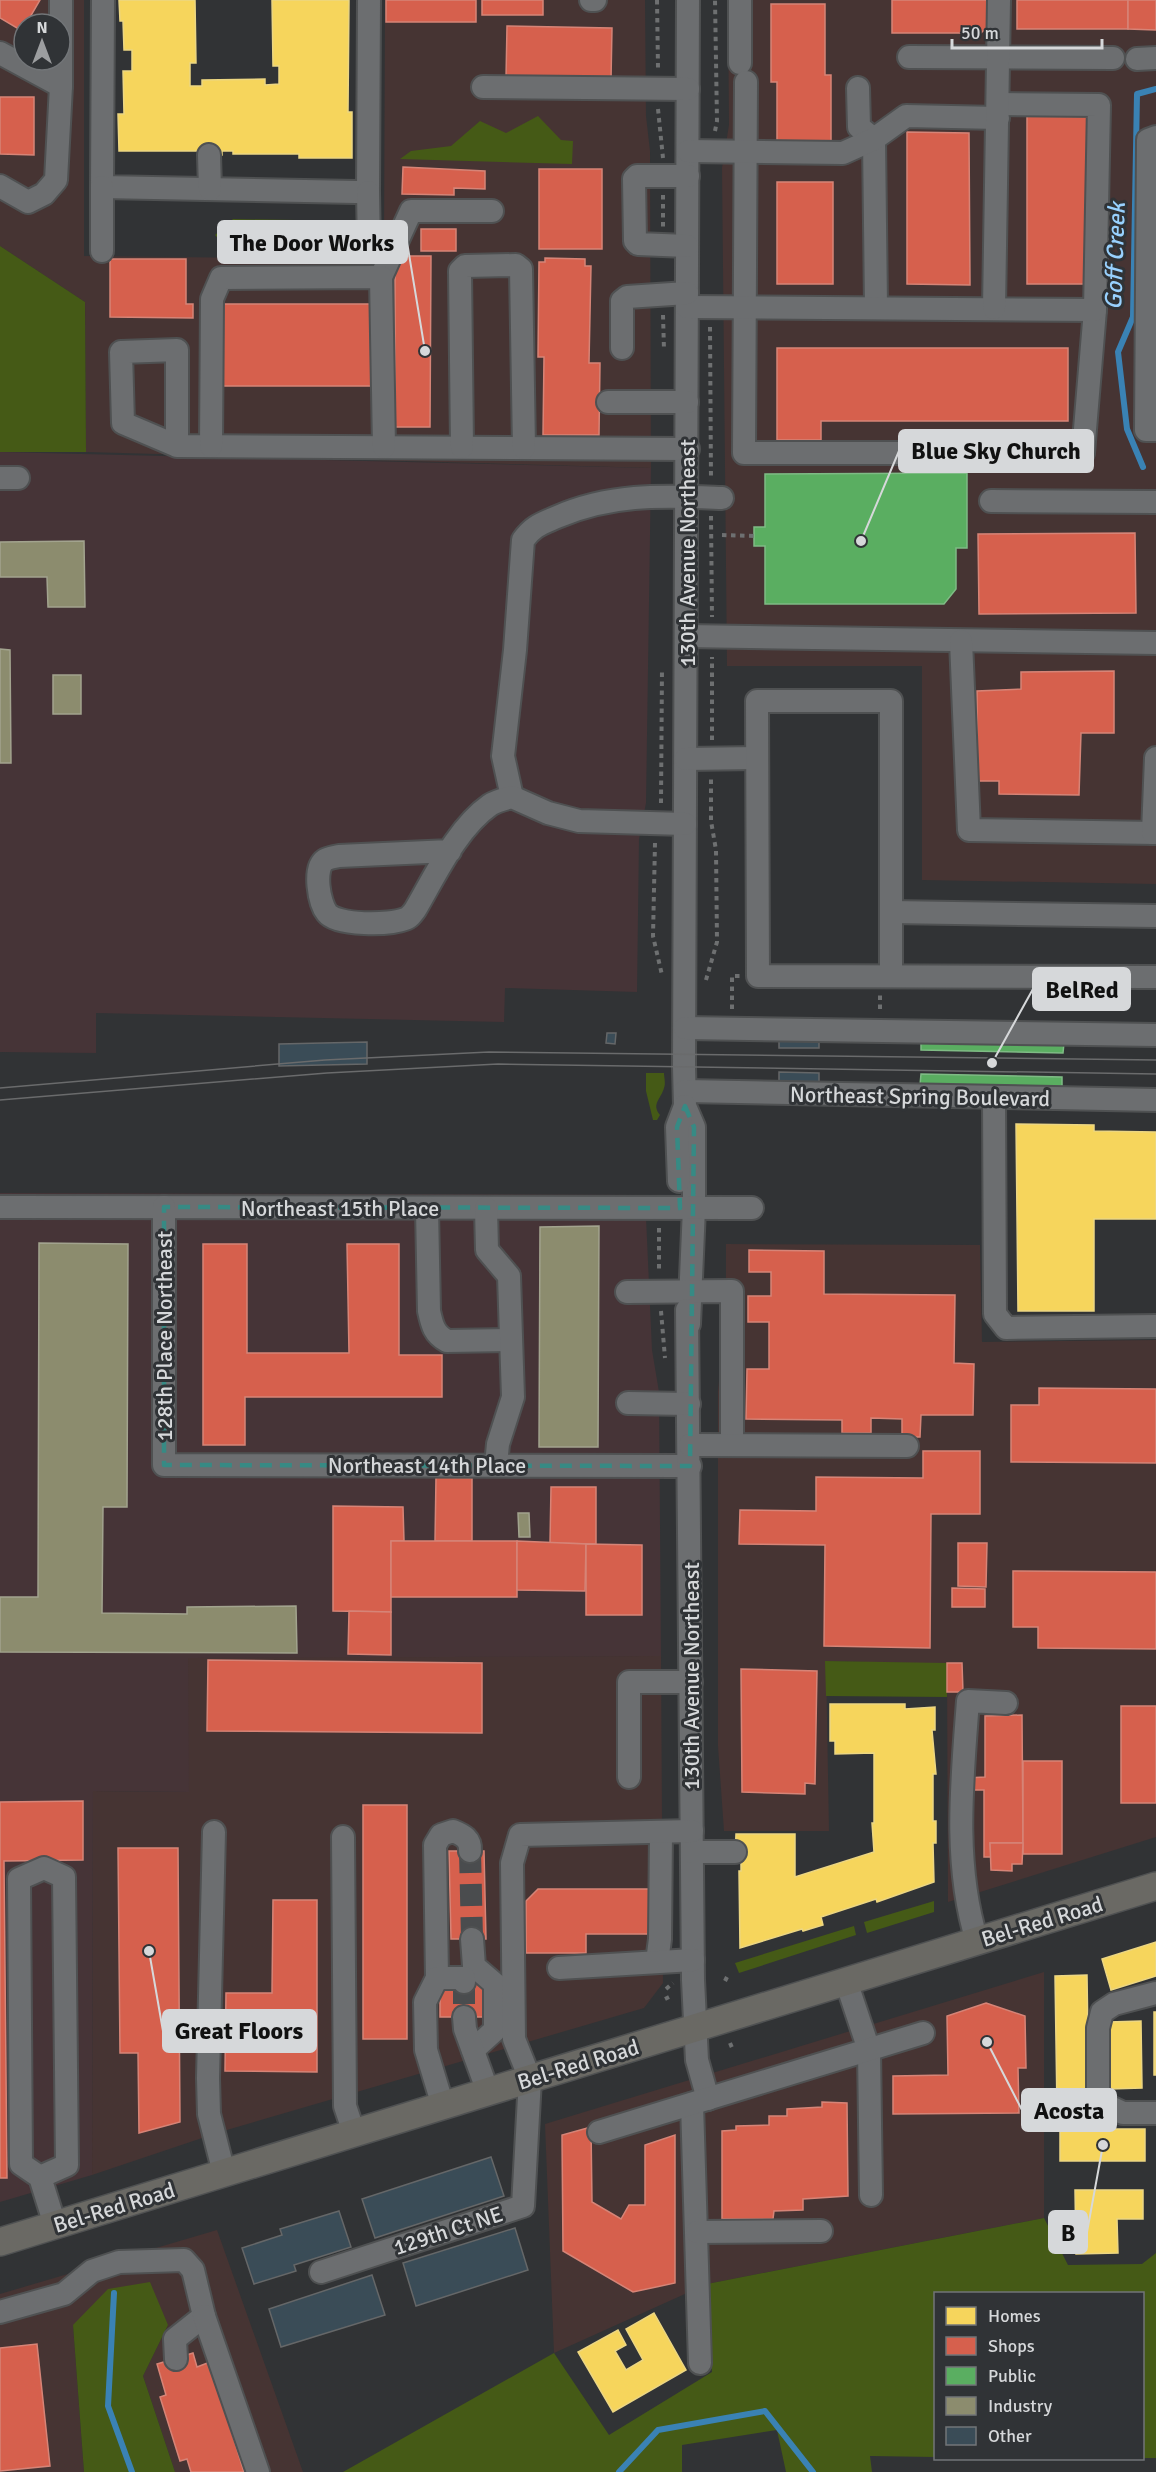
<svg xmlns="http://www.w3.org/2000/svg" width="1156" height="2472" font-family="Signika,sans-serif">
<rect width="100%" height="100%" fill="#313335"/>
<g fill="#463433" fill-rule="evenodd">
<path d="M0 0H84V256L358 259 384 244 385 0H645L646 116 650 151 651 468 86 452 85 302 0 246ZM24 24H60V60H24Z"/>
<path d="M728 0H1156V884L922 880V666H727L722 168 729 125Z"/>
<path d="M726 1244 980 1245 982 1342 1156 1340V1837L948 1902 947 1664 826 1661 829 1831H724L718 1746V1391L726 1310Z"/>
<path d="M661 1656 663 1983 644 2008 220 2132 92 2175 93 1791 188 1792V1657Z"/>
<path d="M1044 1972V2218L707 2284 554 2353 545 2124Z"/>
<path d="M217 2230 303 2472H175L143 2376 168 2325H73L84 2472H0V2294Z"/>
</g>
<g fill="#463437">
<path d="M0 452 651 468 646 803 639 839 637 992 505 988 504 1022 96 1013V1053L0 1052Z"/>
<path d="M0 1193 645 1195 652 1350 659 1392 661 1656 188 1658 189 1792 93 1791 92 2175 0 2202Z"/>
</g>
<g fill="#455a16">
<path d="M538 116 561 140 573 141 572 164 400 159 411 151 451 146 480 121 506 133Z"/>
<path d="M233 219 353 221V248L224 245 215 235Z"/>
<path d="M0 246 85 302 86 452H0Z"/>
<path d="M646 1073H664C664 1077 666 1084 664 1088 661 1099 651 1104 660 1115L657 1120H653L646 1091Z"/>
<path d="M825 1661 947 1663V1697L826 1696Z"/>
<path d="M934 1901V1912L867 1933 864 1922Z"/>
<path d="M854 1926 856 1935 739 1973 735 1963Z"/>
<path d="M1044 2218 1068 2265 1142 2264 1156 2253V2458H1143L1142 2294H936L935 2457 870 2456 872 2472H786L777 2430 682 2445V2472H343L554 2353 609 2435 712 2372 707 2284Z"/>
<path d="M150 2282 168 2325 143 2376 175 2472H84L73 2325 108 2289Z"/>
</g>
<g fill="#f6d55c" stroke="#ecd682" stroke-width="1.5">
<path d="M119 0H195L196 63H190V86H202V80L265 79V85L279 84V66H273L272 0H349L348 112H352V158H299V154H233V151H222V155H199V151H119L118 114H124L123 71H132V50H124L123 21H120Z"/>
<path d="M1016 1124 1094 1125V1131L1156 1132V1219H1094V1311H1018Z"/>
<path d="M830 1704H905V1709L935 1707V1730H932L936 1774H933V1821H936V1843H933L934 1882 877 1902 876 1899 821 1917 823 1925 803 1931 802 1929 740 1948 739 1871H741V1861H735L736 1834H795V1877L874 1852 872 1823H874V1753L835 1754V1741H830Z"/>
<path d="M1156 1942V1976L1111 1990 1102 1959Z"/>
<path d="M1087 1975 1089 2108 1057 2109 1055 1976Z"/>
<rect x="1154" y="2012" width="2" height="63"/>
<path d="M1141 2021 1142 2088 1110 2089 1109 2022Z"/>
<rect x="1060" y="2129" width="85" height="32"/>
<path d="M1075 2190H1143V2219H1117L1118 2253 1076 2254Z"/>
<path d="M654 2313 686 2370 613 2412 578 2352 618 2330 626 2345 615 2351 626 2370 643 2360 626 2329Z"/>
</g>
<g fill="#d6604d" stroke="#d68477" stroke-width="1.5">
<path d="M0 0H40L22 31 0 18Z"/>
<rect x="386" y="0" width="90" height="22"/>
<rect x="482" y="0" width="61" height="15"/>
<path d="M892 0H989V25L981 33H892Z"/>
<rect x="1017" y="0" width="111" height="29"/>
<path d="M1128 0H1156V30L1128 29Z"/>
<path d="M771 4H825V75H831V144H777V82H771Z"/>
<path d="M507 26 612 28 611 80 506 78Z"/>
<path d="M0 97H34V155L0 154Z"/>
<path d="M1027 114H1094L1093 284H1027Z"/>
<path d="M907 132 969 133 970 285 907 284Z"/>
<path d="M403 167 485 171V189L454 188V195L402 194Z"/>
<rect x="539" y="169" width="63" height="80"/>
<rect x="777" y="182" width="56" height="102"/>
<rect x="421" y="229" width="35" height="22"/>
<path d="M395 256H431L430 427H395Z"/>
<path d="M545 258 585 259V266H591L589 363H600L599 435H543L544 357H538L539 262H545Z"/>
<path d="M110 259H186V304H193V318L110 317Z"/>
<path d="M222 304H376L377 386H222Z"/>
<path d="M777 348H1068V421H821V440H777Z"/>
<path d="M1135 533 1136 613 979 614 978 534Z"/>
<path d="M1114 671V733H1081L1079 795 999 794V781H977V691L1021 689V672Z"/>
<path d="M203 1244H247V1353H349L347 1244H399V1355H442V1397H245V1445H203Z"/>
<path d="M749 1250 824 1251V1294L955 1295 954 1363 974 1364 973 1415H921L920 1437H902V1419L871 1418V1433H842V1420L746 1419 747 1369H769V1322H748V1296H771V1272H749Z"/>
<path d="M1039 1388 1156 1389V1463L1011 1462V1405H1039Z"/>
<path d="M923 1451H980V1514H931L930 1648 824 1646 825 1545 739 1544 740 1510 816 1511V1477L923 1478Z"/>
<path d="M436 1477 472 1478V1541H435Z"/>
<path d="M551 1487H596V1544L550 1543Z"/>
<path d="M333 1506 403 1507 404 1541H391V1612L333 1611Z"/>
<rect x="391" y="1541" width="126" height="56"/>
<path d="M517 1541 586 1544 585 1591 517 1590Z"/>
<path d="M958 1543H987L986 1587 958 1586Z"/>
<path d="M586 1544 642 1545V1615H586Z"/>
<path d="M1013 1571 1156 1572V1649L1038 1648V1627H1013Z"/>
<path d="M952 1588 985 1589V1607H952Z"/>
<path d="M349 1611 391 1612V1655L348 1654Z"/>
<path d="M208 1660 482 1663V1733L207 1731Z"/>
<path d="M947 1663H962L963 1692H947Z"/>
<path d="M741 1669 817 1671 815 1784 805 1783V1794L742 1792Z"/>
<rect x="1121" y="1706" width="35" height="97"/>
<path d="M1022 1715 1023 1843H990L991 1857H984V1790H967L966 1778 985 1777V1716Z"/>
<rect x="1023" y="1761" width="39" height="93"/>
<path d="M83 1801V1860L4 1861 7 2178H0V1802Z"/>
<rect x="363" y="1805" width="44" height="234"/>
<path d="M990 1843H1023L1022 1864H1012V1871L991 1870Z"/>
<path d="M118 1848H178L180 2122 139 2133 138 2053H120Z"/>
<path d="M449 1851H484L486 1939H451Z"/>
<path d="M538 1889H656V1934H586V1953H526V1901Z"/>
<path d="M273 1900H317V2072L225 2071 226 1993H272Z"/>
<rect x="440" y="1982" width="44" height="35"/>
<path d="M986 2003 1025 2016 1026 2068H1018L1019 2113 893 2114V2076L948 2075 947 2016Z"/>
<path d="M822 2102 847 2103 848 2196 803 2199V2210L774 2211 773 2219H722V2131L736 2130V2126L769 2125V2116H787V2109L822 2107Z"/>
<path d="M591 2127 592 2202 621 2219 629 2205H645V2145L675 2135V2283L633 2292 563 2251 562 2135Z"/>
<path d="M37 2344 50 2466 0 2471V2348Z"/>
<path d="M193 2353 197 2367 210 2362 244 2472H191L187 2459 180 2461 160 2397 166 2395 157 2364Z"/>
</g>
<g fill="#5aae61" stroke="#7fbb85" stroke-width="1.5">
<path d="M967 473V548H956V589L944 604H765V546H754V527H765V474Z"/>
<path d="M921 1040 1064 1043 1063 1053 921 1050Z"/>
<path d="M921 1074 1062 1077V1088L920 1085Z"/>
</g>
<g fill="#8c8c6e" stroke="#a2a38e" stroke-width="1.5">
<path d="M84 541 85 607H48L47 577H0V542Z"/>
<path d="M0 649 10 650 11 763H0Z"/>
<rect x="53" y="675" width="28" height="39"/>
<path d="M599 1226 598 1447H539L540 1227Z"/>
<path d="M39 1243 128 1244 127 1507H103L102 1613 187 1614V1607L296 1606 297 1653 0 1652V1597H38Z"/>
<path d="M518 1513H529L530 1537H519Z"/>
</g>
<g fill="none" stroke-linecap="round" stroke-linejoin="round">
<g stroke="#3a82b4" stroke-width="6">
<path d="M1143 467 1127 429 1118 352 1133 317 1137 94 1156 89"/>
<path d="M114 2293 108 2406 132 2472"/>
<path d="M619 2472 658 2430 765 2411 813 2472"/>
</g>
</g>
<g fill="#3a4c57" stroke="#656768" stroke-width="1.5">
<path d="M607 1033H616L615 1044 606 1043Z"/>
<path d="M779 1037 819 1038V1048H779Z"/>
<path d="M367 1042V1064L279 1066V1044Z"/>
<path d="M779 1072 819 1073V1083H779Z"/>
<path d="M491 2157 504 2196 375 2238 362 2199Z"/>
<path d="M339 2211 351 2247 294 2265 296 2271 254 2284 242 2248 282 2235 280 2229Z"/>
<path d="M515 2228 528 2270 416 2306 403 2263Z"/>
<path d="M372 2275 385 2315 281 2347 269 2309Z"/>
</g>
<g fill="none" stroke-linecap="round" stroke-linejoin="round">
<g stroke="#4a4c4e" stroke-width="22" stroke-dasharray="22 11" stroke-linecap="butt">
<path d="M470 1851 472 1939"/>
<path d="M464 1982V2017"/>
</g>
<defs>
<g id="minor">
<path d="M103 0 102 187 356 192H368L369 0"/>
<path d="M591 0H595"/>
<path d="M688 0 684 1067 685 1106 694 1127V1208L689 1324"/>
<path d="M740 0V63"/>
<path d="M0 53 61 86"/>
<path d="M909 57 1113 58"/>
<path d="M1137 59 1156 58"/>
<path d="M746 82 744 453H1083L1095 310"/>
<path d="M483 87 688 89"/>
<path d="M858 88 859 127 874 139 876 307"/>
<path d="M1156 137 1148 140 1146 430H1156"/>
<path d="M688 151 843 153 874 139 906 116 998 118"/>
<path d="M209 155 210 189"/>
<path d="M0 186 28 202 44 194 56 180 61 86V0"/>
<path d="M102 187V251"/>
<path d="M368 192 369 248"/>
<path d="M687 246 638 244 635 241 634 179 637 176H688"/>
<path d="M381 277 411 211H492"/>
<path d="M687 307 1095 310 1099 105 998 104"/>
<path d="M994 308 999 0"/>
<path d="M622 348V301L627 297 687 293"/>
<path d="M608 402H687"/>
<path d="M177 446 123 423 121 352 177 350V446L688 449"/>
<path d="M211 446 212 299 221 278 381 277 384 447"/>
<path d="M462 447 460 271 465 266 516 265 521 269 524 448"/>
<path d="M0 478H18"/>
<path d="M991 501 1156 502"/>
<path d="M686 636 1156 643"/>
<path d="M961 641 969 830 1156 833"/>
<path d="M686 759 757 758"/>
<path d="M512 797 503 756 515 650 523 540C533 526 541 524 557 517 612 493 663 496 722 498"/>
<path d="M1153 833 1156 758"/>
<path d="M450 851 339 856C335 857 328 858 325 860 313 868 319 903 327 913 337 926 390 925 405 919 409 918 412 914 415 910 435 876 457 828 490 805 496 801 505 799 512 797L548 813 579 821 685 824"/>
<path d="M891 912 1156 916"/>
<path d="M891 976V701H757L758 976 1156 977"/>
<path d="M685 1028 1156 1035"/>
<path d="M685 1091 1156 1100"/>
<path d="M994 1097 995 1314 1006 1328 1156 1326"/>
<path d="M679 1181 677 1127 685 1106"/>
<path d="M0 1207 752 1208"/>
<path d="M164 1207V1465L690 1466"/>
<path d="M427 1208 429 1311C432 1325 434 1334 447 1341L511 1340"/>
<path d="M486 1208 487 1250 509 1276 513 1397 498 1444 496 1465"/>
<path d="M627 1292 732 1291V1445"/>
<path d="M687 1310 693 1980 697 2060 708 2099"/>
<path d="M628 1403 689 1404"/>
<path d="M690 1445 907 1446"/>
<path d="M629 1777V1682H691"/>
<path d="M214 1832 208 2078 209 2114 224 2173"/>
<path d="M343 1837 345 2106 354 2133"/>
<path d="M692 1852H735"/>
<path d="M472 1939 474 1966 495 1984V2030L473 2050"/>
<path d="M977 1941C953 1864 962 1780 968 1701L1006 1703"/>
<path d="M657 1962 660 1939 661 1832"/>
<path d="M559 1968 693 1960"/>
<path d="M437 1978 435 1845 441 1835 453 1831C463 1835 471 1839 470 1851"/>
<path d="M846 1981 869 2050 871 2195"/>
<path d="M464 2017 465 2029 488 2092"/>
<path d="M692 2104 700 2363"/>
<path d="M443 2106 426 2050 425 2002 437 1978H464V1982"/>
<path d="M1108 2106 1098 2092V2028L1102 2012 1114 2004 1156 1993"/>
<path d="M1062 2119H1096L1108 2106 1123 2113H1156"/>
<path d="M599 2132 923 2033"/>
<path d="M40 2177 67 2165 64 1877 44 1868 19 1879 21 2164 40 2177 55 2225"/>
<path d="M697 2232 821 2231"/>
<path d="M321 2272 523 2206 530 2079 514 2039 512 1863 520 1835 692 1831"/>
<path d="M0 2312 64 2294 92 2271 119 2262 184 2260 193 2270 204 2316 175 2339 176 2359"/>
<path d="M204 2316 258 2472"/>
</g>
<path id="major" d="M0 2242 1156 1886"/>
</defs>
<use href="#minor" stroke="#4f5152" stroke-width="26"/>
<use href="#major" stroke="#4f5152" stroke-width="30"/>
<g stroke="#6e7071" stroke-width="4" stroke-dasharray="4.5 4.5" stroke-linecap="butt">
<path d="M657 0 658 68"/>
<path d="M658 109 663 158"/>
<path d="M715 131 717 121 715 0"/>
<path d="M663 195V227"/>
<path d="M663 315 664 350"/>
<path d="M710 327 711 479"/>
<path d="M711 516 712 617"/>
<path d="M722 535 754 536"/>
<path d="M712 740V657"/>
<path d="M661 803 662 669"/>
<path d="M655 843 653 936 662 975"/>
<path d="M706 980 717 942 716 850 711 821V777"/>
<path d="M732 1009V976H740"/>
<path d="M880 1009V995"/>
<path d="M659 1228V1271"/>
<path d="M661 1311 665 1358"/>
<path d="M725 1981 727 1977"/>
<path d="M666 1989 673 1983"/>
<path d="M665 1999 669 1997"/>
<path d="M730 2043 733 2050"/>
</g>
<use href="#minor" stroke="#6c6e70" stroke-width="22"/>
<use href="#major" stroke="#6a6964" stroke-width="27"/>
<g stroke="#6a6b6c" stroke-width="1.5">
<path d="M0 1088 325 1060 489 1052 1156 1060"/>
<path d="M0 1100 327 1073 498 1064 1156 1074"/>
</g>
</g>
<path fill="none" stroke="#378a84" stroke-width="4.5" stroke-dasharray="12 8" stroke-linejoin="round" d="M685 1106 694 1127 690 1466 164 1465V1207L680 1208 677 1127Z"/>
<g text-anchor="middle" stroke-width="6" stroke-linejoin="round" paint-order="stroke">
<g font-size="22" fill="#d6d8da" stroke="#303336">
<text transform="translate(687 553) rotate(-90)" y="8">130th Avenue Northeast</text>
<text transform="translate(920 1096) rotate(1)" y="8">Northeast Spring Boulevard</text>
<text x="340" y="1216">Northeast 15th Place</text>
<text transform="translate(164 1336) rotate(-90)" y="8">128th Place Northeast</text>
<text x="427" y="1473">Northeast 14th Place</text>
<text transform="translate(691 1676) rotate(-90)" y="8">130th Avenue Northeast</text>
<text transform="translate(1042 1921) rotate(-17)" y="8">Bel-Red Road</text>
<text transform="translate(578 2064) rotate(-17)" y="8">Bel-Red Road</text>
<text transform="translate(114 2207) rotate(-17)" y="8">Bel-Red Road</text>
<text transform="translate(448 2230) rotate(-18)" y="8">129th Ct NE</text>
</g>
<g font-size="24" font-style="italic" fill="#98d1fe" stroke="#303336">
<text transform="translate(1115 256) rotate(-88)" y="8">Goff Creek</text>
</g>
</g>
<path fill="none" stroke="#d6d8da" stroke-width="2" d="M425 351L407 242M861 541L899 451M992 1063L1033 989M149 1951L163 2031M987 2042L1022 2110M1103 2145L1087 2232"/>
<g fill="#d6d8da" stroke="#303336" stroke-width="2">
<circle cx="425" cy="351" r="6"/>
<circle cx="861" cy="541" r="6"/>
<circle cx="992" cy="1063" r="6"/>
<circle cx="149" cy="1951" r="6"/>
<circle cx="987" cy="2042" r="6"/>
<circle cx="1103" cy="2145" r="6"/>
</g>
<g fill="#d6d8da" stroke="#d6d8da" stroke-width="2">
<rect x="218" y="221" width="189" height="42" rx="6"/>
<rect x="899" y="430" width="194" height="42" rx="6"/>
<rect x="1033" y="968" width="97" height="42" rx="6"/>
<rect x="163" y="2010" width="153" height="42" rx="6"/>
<rect x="1022" y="2089" width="94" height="42" rx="6"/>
<rect x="1049" y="2211" width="38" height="42" rx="6"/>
</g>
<g font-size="24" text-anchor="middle" font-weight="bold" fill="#111">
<text x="312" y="251">The Door Works</text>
<text x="996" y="459">Blue Sky Church</text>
<text x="1082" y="998">BelRed</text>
<text x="239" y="2039">Great Floors</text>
<text x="1069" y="2119">Acosta</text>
<text x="1068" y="2241">B</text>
</g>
<rect x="934" y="2292" width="210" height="168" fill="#303336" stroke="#727578" stroke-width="1.5"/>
<rect x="946" y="2307" width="30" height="18" fill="#f6d55c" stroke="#727578" stroke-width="1.5"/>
<text x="988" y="2322" font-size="18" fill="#d6d8da">Homes</text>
<rect x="946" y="2337" width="30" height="18" fill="#d6604d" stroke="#727578" stroke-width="1.5"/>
<text x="988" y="2352" font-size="18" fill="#d6d8da">Shops</text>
<rect x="946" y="2367" width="30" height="18" fill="#5aae61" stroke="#727578" stroke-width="1.5"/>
<text x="988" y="2382" font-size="18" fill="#d6d8da">Public</text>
<rect x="946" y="2397" width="30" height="18" fill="#8c8c6e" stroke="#727578" stroke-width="1.5"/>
<text x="988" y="2412" font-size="18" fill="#d6d8da">Industry</text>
<rect x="946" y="2427" width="30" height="18" fill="#3a4c57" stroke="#727578" stroke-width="1.5"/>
<text x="988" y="2442" font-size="18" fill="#d6d8da">Other</text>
<g transform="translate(42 42)"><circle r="28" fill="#303336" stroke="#727578" stroke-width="1.5"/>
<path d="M0-4.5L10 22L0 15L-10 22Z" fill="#9c9ea0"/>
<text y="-9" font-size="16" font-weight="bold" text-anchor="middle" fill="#d6d8da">N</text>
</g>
<path d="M952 39v9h150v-9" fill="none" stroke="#d6d8da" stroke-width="3"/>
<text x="961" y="39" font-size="18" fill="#d6d8da" stroke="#303336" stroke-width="4.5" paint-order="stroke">50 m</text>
</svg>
